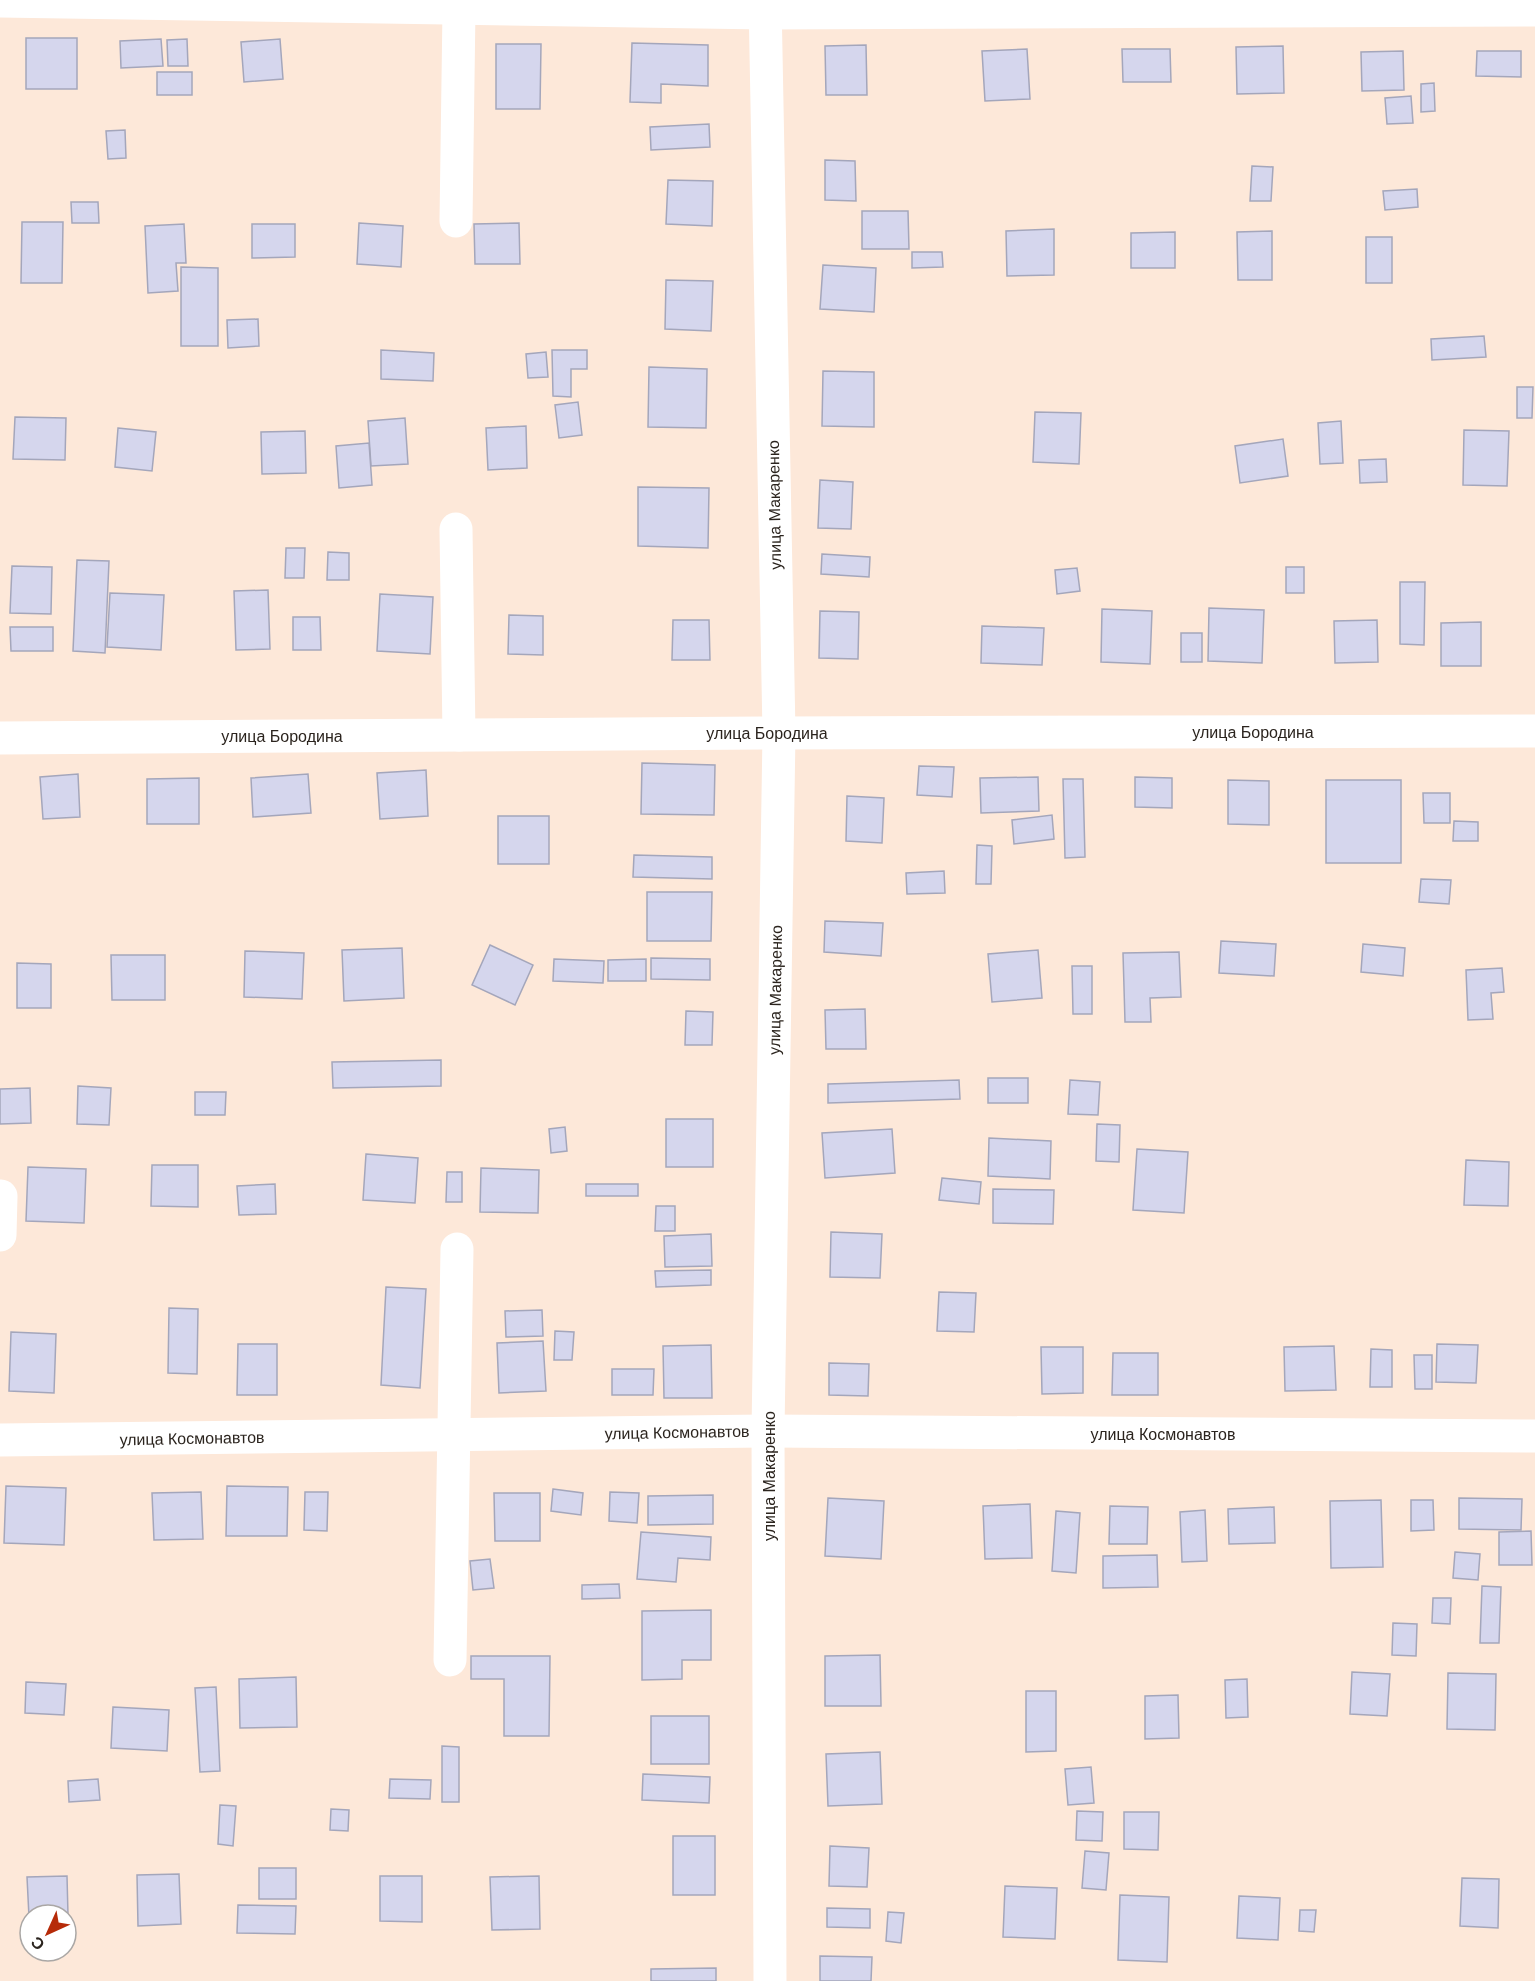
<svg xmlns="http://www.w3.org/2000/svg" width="1535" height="1981" font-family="Arial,sans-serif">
<rect width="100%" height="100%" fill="#fde8d9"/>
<g fill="#d5d6ed" stroke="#a4a6bb" stroke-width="1.5">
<rect x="26" y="38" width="51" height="51"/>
<path d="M161 39 163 66 121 68 120 41Z"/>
<path d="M187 39 188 66H168L167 40Z"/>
<path d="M280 39 283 79 244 82 241 42Z"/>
<path d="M632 43 708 45V86L661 84V103L630 102Z"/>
<path d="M496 44H541L540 109H496Z"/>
<path d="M866 45 867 95H826L825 46Z"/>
<path d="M1283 46 1284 93 1237 94 1236 47Z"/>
<path d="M1027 49 1030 99 985 101 982 51Z"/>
<path d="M1122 49H1170L1171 82H1123Z"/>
<path d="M1403 51 1404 90 1362 91 1361 52Z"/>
<path d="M1477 51H1521V77L1476 76Z"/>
<rect x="157" y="72" width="35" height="23"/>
<path d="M1434 83 1435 111 1421 112V84Z"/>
<path d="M1411 96 1413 123 1387 124 1385 98Z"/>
<path d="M709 124 710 147 651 150 650 127Z"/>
<path d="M125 130 126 158 108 159 106 131Z"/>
<path d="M825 160 855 161 856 201 825 200Z"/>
<path d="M1252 166 1273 167 1271 201H1250Z"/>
<path d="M668 180 713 181 712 226 666 224Z"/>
<path d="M1417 189 1418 207 1385 210 1383 191Z"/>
<path d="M71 202H98L99 223H72Z"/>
<path d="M862 211H908L909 249H862Z"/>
<path d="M22 222H63L62 283H21Z"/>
<path d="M359 223 403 226 401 267 357 264Z"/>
<path d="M519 223 520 264H475L474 224Z"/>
<path d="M184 224 186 263H176L178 291 148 293 145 226Z"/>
<path d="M252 224H295V257L252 258Z"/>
<path d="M1054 229V275L1007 276 1006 231Z"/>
<path d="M1272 231V280H1238L1237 232Z"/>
<path d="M1175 232V268H1131V233Z"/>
<rect x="1366" y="237" width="26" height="46"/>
<path d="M912 252H942L943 267 912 268Z"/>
<path d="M823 265 876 268 874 312 820 309Z"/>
<path d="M181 267 218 268V346H181Z"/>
<path d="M666 280 713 281 711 331 665 329Z"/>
<path d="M258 319 259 346 228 348 227 320Z"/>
<path d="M1484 336 1486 357 1432 360 1431 339Z"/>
<path d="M381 350 434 353 433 381 381 379Z"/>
<path d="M552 350H587V369H571V397L553 396Z"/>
<path d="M546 352 548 377 528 378 526 354Z"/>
<path d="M649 367 707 369 706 428 648 427Z"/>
<path d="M823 371 874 372V427L822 426Z"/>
<path d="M1517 387H1533L1532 418H1517Z"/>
<path d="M578 402 582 435 559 438 555 405Z"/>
<path d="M1035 412 1081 413 1079 464 1033 462Z"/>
<path d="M15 417 66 418 65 460 13 459Z"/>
<path d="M405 418 408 464 371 466 368 421Z"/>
<path d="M1341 421 1343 463 1320 464 1318 423Z"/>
<path d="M526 426 527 468 488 470 486 428Z"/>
<path d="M118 428 156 432 152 471 115 467Z"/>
<path d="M1464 430 1509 431 1507 486 1463 485Z"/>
<path d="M305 431 306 473 262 474 261 432Z"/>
<path d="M1283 439 1288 476 1240 483 1235 446Z"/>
<path d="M369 443 372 485 339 488 336 446Z"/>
<path d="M1386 459 1387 482 1360 483 1359 460Z"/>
<path d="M820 480 853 482 851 529 818 528Z"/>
<path d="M638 487 709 488 708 548 638 546Z"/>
<path d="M286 548H305L304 578H285Z"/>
<path d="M328 552 349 553V580H327Z"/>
<path d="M822 554 870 557 869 577 821 574Z"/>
<path d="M77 560 109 561 105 653 73 651Z"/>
<path d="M12 566 52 567 51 614 10 613Z"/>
<rect x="1286" y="567" width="18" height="26"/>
<path d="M1077 568 1080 591 1057 594 1055 570Z"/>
<path d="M1400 582H1425L1424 645 1400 644Z"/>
<path d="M268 590 270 649 236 650 234 591Z"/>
<path d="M110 593 164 595 161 650 107 647Z"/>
<path d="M380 594 433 597 430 654 377 651Z"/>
<path d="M1209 608 1264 610 1262 663 1208 661Z"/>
<path d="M1102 609 1152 611 1150 664 1101 662Z"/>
<path d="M820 611 859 612 858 659 819 658Z"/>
<path d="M509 615 543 616V655L508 654Z"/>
<path d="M293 617H320L321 650H293Z"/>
<path d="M673 620H709L710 660H672Z"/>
<path d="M1377 620 1378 662 1335 663 1334 621Z"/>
<path d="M1481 622V666H1441V623Z"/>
<path d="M982 626 1044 628 1042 665 981 663Z"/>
<path d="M10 627H53V651H11Z"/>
<rect x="1181" y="633" width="21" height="29"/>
<path d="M642 763 715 765 714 815 641 814Z"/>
<path d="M919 766 954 767 952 797 917 795Z"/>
<path d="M426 770 428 816 380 819 377 773Z"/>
<path d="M78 774 80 817 43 819 40 777Z"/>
<path d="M308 774 311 813 253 817 251 778Z"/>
<path d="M1038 777 1039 811 981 813 980 778Z"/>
<path d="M1135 777 1172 778V808L1135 807Z"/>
<path d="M199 778V824H147V779Z"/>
<path d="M1063 779H1083L1085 857 1065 858Z"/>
<path d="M1228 780 1269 781V825L1228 824Z"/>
<rect x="1326" y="780" width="75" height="83"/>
<path d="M1423 793H1450V823H1424Z"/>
<path d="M847 796 884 798 882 843 846 841Z"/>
<path d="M1052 815 1054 839 1014 844 1012 820Z"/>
<rect x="498" y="816" width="51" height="48"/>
<path d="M1454 821 1478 822V841H1453Z"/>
<path d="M977 845 992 846 991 884H976Z"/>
<path d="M634 855 712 857V879L633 877Z"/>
<path d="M944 871 945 893 907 894 906 873Z"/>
<path d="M1421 879 1451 880 1449 904 1419 902Z"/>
<path d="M647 892H712L711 941H647Z"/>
<path d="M825 921 883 923 881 956 824 952Z"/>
<path d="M1221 941 1276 944 1274 976 1219 973Z"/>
<path d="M1363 944 1405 948 1403 976 1361 972Z"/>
<path d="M490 945 533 965 515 1005 472 985Z"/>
<path d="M402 948 404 998 344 1001 342 950Z"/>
<path d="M1038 950 1042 998 992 1002 988 954Z"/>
<path d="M245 951 304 953 302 999 244 997Z"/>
<path d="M1179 952 1181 997 1150 998 1151 1022H1125L1123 953Z"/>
<path d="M111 955H165V1000H112Z"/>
<path d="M651 958 710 959V980L651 979Z"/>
<path d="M554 959 604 961 603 983 553 981Z"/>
<path d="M646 959V981H608V960Z"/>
<path d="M17 963 51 964V1008H17Z"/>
<path d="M1072 966H1092V1014H1073Z"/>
<path d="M1502 968 1504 992 1491 993 1493 1019 1468 1020 1466 970Z"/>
<path d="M865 1009 866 1049H826L825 1010Z"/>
<path d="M686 1011 713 1012 712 1045H685Z"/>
<path d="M441 1060V1086L333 1088 332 1062Z"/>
<rect x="988" y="1078" width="40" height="25"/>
<path d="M959 1080 960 1099 828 1103V1084Z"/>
<path d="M1070 1080 1100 1082 1098 1115 1068 1114Z"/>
<path d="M78 1086 111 1088 109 1125 77 1124Z"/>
<path d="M30 1088 31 1123 0 1124V1089Z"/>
<path d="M195 1092H226L225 1115H195Z"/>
<rect x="666" y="1119" width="47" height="48"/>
<path d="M1097 1124 1120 1125 1119 1162 1096 1161Z"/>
<path d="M565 1127 567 1151 551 1153 549 1129Z"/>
<path d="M892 1129 895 1173 825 1178 822 1133Z"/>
<path d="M989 1138 1051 1141 1050 1179 988 1176Z"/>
<path d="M1137 1149 1188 1152 1184 1213 1133 1210Z"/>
<path d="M366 1154 418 1158 415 1203 363 1200Z"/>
<path d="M1466 1160 1509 1162 1508 1206 1464 1205Z"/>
<path d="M152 1165H198V1207L151 1206Z"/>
<path d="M28 1167 86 1169 84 1223 26 1221Z"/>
<path d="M481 1168 539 1170 538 1213 480 1212Z"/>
<path d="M447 1172H462V1202H446Z"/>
<path d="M942 1178 981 1182 979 1204 939 1200Z"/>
<path d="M275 1184 276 1214 239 1215 237 1186Z"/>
<rect x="586" y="1184" width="52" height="12"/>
<path d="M993 1189 1054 1190 1053 1224 993 1223Z"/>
<path d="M656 1206H675V1231H655Z"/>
<path d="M831 1232 882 1234 880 1278 830 1277Z"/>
<path d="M711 1234 712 1266 665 1267 664 1236Z"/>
<path d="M711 1270V1285L656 1287 655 1271Z"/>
<path d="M386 1287 426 1289 420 1388 381 1385Z"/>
<path d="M939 1292 976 1293 974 1332 937 1331Z"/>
<path d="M169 1308 198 1309 197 1374 168 1373Z"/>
<path d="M542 1310 543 1336 506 1337 505 1311Z"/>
<path d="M555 1331 574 1332 572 1360H554Z"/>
<path d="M11 1332 56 1334 54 1393 9 1391Z"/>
<path d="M543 1341 546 1391 499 1393 497 1343Z"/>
<path d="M238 1344H277V1395H237Z"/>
<path d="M1437 1344 1478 1345 1476 1383 1436 1382Z"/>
<path d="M711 1345 712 1398H664L663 1346Z"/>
<path d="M1334 1346 1336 1390 1285 1391 1284 1347Z"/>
<path d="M1041 1347H1083V1393L1042 1394Z"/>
<path d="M1371 1349 1392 1350V1387H1370Z"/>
<path d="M1113 1353H1158V1395H1112Z"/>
<path d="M1414 1355H1432V1389H1415Z"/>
<path d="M829 1363 869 1364 868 1396 829 1395Z"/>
<path d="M612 1369H654L653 1395H612Z"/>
<path d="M6 1486 66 1488 64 1545 4 1543Z"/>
<path d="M227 1486 288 1487 287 1536H226Z"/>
<path d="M553 1489 583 1493 581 1515 551 1511Z"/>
<path d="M201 1492 203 1539 154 1540 152 1493Z"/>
<path d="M305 1492H328L327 1531 304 1530Z"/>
<path d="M610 1492 639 1493 637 1523 609 1521Z"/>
<path d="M494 1493H540V1541H495Z"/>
<path d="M713 1495V1524L648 1525V1496Z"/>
<path d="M828 1498 884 1501 881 1559 825 1556Z"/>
<path d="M1459 1498 1522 1499 1521 1530 1459 1529Z"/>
<path d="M1381 1500 1383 1567 1331 1568 1330 1501Z"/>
<path d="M1411 1500H1433L1434 1530 1411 1531Z"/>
<path d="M1030 1504 1032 1558 985 1559 983 1506Z"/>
<path d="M1110 1506 1148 1507 1147 1544H1109Z"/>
<path d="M1274 1507 1275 1543 1229 1544 1228 1509Z"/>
<path d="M1205 1510 1207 1561 1182 1562 1180 1512Z"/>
<path d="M1056 1511 1080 1513 1076 1573 1052 1571Z"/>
<path d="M1531 1531 1532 1565H1499V1532Z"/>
<path d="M641 1532 711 1537 710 1560 678 1558 676 1582 637 1579Z"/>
<path d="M1455 1552 1480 1554 1478 1580 1453 1578Z"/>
<path d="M1157 1555 1158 1587 1103 1588V1556Z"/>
<path d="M490 1559 494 1588 473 1590 470 1561Z"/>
<path d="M619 1584 620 1598 582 1599V1585Z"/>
<path d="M1482 1586 1501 1587 1499 1643H1480Z"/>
<path d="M1433 1598H1451L1450 1624 1432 1623Z"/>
<path d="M711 1610V1660H682V1679L642 1680V1611Z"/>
<path d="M1393 1623 1417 1624 1416 1656 1392 1655Z"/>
<path d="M880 1655 881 1706H825V1656Z"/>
<path d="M471 1656H550L549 1736H504V1679H471Z"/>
<path d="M1352 1672 1390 1674 1387 1716 1350 1714Z"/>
<path d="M1448 1673 1496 1674 1495 1730 1447 1729Z"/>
<path d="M296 1677 297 1727 240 1728 239 1679Z"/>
<path d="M1247 1679 1248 1717 1226 1718 1225 1680Z"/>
<path d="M26 1682 66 1684 64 1715 25 1713Z"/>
<path d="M216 1687 220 1771 200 1772 195 1688Z"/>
<path d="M1026 1691H1056V1751L1026 1752Z"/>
<path d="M1178 1695 1179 1738 1145 1739V1696Z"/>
<path d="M113 1707 169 1710 167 1751 111 1748Z"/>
<rect x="651" y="1716" width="58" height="48"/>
<path d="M442 1746 459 1747V1802H442Z"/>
<path d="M880 1752 882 1804 828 1806 826 1754Z"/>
<path d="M1091 1767 1094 1803 1068 1805 1065 1769Z"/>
<path d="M643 1774 710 1777 709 1803 642 1800Z"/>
<path d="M98 1779 100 1800 69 1802 68 1781Z"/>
<path d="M390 1779 431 1780 430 1799 389 1798Z"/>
<path d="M220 1805 236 1806 233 1846 218 1844Z"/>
<path d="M331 1809 349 1810 348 1831 330 1830Z"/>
<path d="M1077 1811 1103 1812 1102 1841 1076 1840Z"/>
<path d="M1124 1812H1159L1158 1850 1124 1849Z"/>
<rect x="673" y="1836" width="42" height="59"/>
<path d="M830 1846 869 1848 867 1887 829 1886Z"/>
<path d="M1085 1851 1109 1853 1106 1890 1082 1888Z"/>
<rect x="259" y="1868" width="37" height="31"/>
<path d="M179 1874 181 1924 138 1926 137 1875Z"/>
<path d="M67 1876 68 1915H30L29 1917 27 1877Z"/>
<path d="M380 1876H422V1922L380 1921Z"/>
<path d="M539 1876 540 1929 492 1930 490 1877Z"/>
<path d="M1462 1878 1499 1879 1498 1928 1460 1926Z"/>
<path d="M1005 1886 1057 1888 1055 1939 1003 1937Z"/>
<path d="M1120 1895 1169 1897 1167 1962 1118 1960Z"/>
<path d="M1239 1896 1280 1898 1278 1940 1237 1938Z"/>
<path d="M238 1905 296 1906 295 1934 237 1933Z"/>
<path d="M827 1908 870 1909V1928L827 1927Z"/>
<path d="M1300 1910H1316L1314 1932 1299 1931Z"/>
<path d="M888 1912 904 1913 901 1943 886 1941Z"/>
<path d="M820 1956 872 1957 871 1981H820Z"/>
<path d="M716 1968V1981H651V1969Z"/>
</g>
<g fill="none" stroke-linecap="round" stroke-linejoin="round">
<g stroke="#fff" stroke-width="33">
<path d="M765 0 779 733 768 1431 770 1981"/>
<path d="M0 1 765 13 1535 10"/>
<path d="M456 221 459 9"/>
<path d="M456 529 459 735"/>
<path d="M0 738 779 733 1535 731"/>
<path d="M0 1235 1 1196"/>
<path d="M0 1440 768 1431 1535 1436"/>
<path d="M450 1660 457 1249"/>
</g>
</g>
<g text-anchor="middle" stroke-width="4.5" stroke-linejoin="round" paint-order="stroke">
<g font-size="16" fill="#2b241e" stroke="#fff">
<text transform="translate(774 505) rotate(-91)" y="6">улица Макаренко</text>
<text x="1253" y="738">улица Бородина</text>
<text x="767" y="739">улица Бородина</text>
<text x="282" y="742">улица Бородина</text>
<text transform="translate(775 990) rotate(-89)" y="6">улица Макаренко</text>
<text transform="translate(677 1432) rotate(-1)" y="6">улица Космонавтов</text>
<text x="1163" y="1440">улица Космонавтов</text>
<text transform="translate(192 1438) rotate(-1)" y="6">улица Космонавтов</text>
<text transform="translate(769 1476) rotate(-90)" y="6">улица Макаренко</text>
</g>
</g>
<g transform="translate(48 1933) rotate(225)"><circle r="28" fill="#ffffff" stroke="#aaa7a5" stroke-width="1.5"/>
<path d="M0-4.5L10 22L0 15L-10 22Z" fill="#b62b09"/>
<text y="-9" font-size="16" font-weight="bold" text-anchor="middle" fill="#2b241e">С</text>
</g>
</svg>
